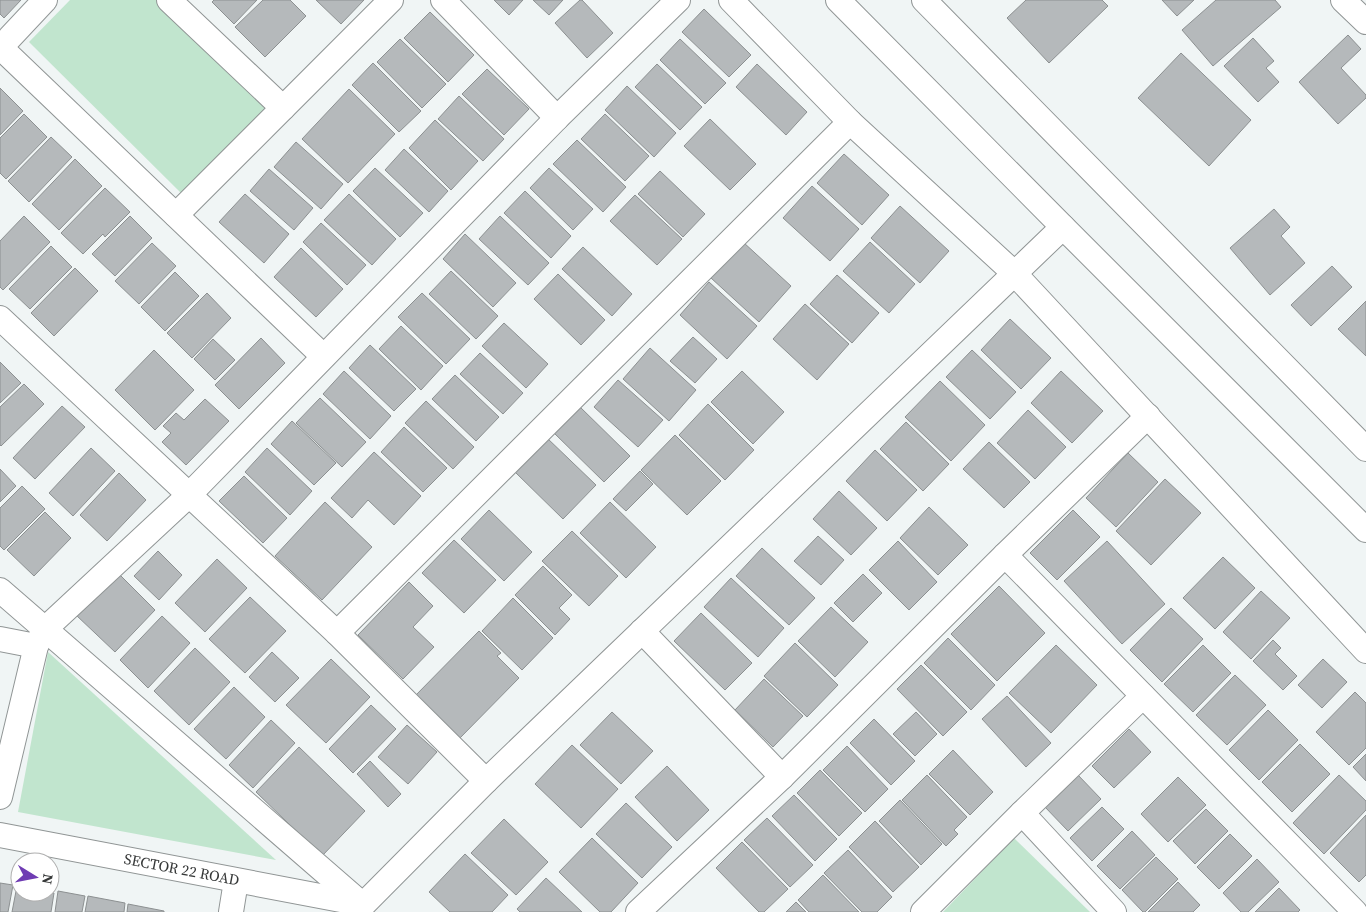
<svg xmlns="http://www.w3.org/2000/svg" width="1366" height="912" font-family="'Source Serif 4',serif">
<rect width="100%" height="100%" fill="#f0f5f5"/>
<g fill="#c1e5ce">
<path d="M70 0H156L266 109 182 194 29 42Z"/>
<path d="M48 652 276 860 18 812Z"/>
<path d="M1014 838 1090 912H943Z"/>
</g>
<g fill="#b5b9bb" stroke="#8c9091">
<path d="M0 0H21L4 18 0 14Z"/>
<path d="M214 0H257L234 24 212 2Z"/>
<path d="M263 0H290L306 16 265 57 235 27Z"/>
<path d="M316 0H364L341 24Z"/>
<path d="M494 0H523L509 15Z"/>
<path d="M533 0H563L549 15Z"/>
<path d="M580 0H582L613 33 587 58 555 23Z"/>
<path d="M1026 0H1102L1108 6 1049 63 1007 18Z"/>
<path d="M1162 0H1194L1177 16Z"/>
<path d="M1216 0H1275L1281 7 1213 66 1182 30Z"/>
<path d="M704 9 751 55 729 77 682 32Z"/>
<path d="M430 12 474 55 448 82 404 38Z"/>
<path d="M1348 35 1361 49 1341 68 1366 95V98L1338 124 1299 82Z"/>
<path d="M1253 38 1274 61 1266 68 1279 82 1258 102 1224 66Z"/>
<path d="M400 39 446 84 422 108 377 62Z"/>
<path d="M680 39 726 83 705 104 660 60Z"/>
<path d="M1181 53 1251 120 1209 166 1138 98Z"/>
<path d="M373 63 421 111 399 132 352 85Z"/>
<path d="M657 64 702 107 680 130 635 87Z"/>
<path d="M757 64 807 112 786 135 736 87Z"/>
<path d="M487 69 529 109 504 135 462 94Z"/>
<path d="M627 86 676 133 654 157 605 110Z"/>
<path d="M0 88 23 111 0 135Z"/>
<path d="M349 89 395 134 348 183 302 139Z"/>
<path d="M459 96 504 139 483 161 438 119Z"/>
<path d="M24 114 47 137 6 179 0 173V138Z"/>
<path d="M605 114 649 156 625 181 581 139Z"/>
<path d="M710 119 756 164 730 190 684 146Z"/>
<path d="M435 120 478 161 451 190 409 148Z"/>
<path d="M51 137 72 157 29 202 8 181Z"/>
<path d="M577 140 626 187 603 212 553 164Z"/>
<path d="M296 142 343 184 321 209 274 167Z"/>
<path d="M404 149 448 191 429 212 385 170Z"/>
<path d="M844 154 889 195 862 225 817 183Z"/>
<path d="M75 159 102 186 59 230 32 204Z"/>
<path d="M375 168 423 213 400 237 353 191Z"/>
<path d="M549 168 593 209 573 230 530 188Z"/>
<path d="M269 169 313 208 294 230 250 191Z"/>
<path d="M660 171 705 214 683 237 638 194Z"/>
<path d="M812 186 859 229 830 261 783 218Z"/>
<path d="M105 188 130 212 105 237 103 234 83 254 61 233Z"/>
<path d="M525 191 571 236 551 258 504 213Z"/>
<path d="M245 194 289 234 264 263 219 222Z"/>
<path d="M349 194 396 239 372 265 324 220Z"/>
<path d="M635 195 682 239 657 265 610 221Z"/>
<path d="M900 206 949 251 920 283 871 238Z"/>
<path d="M1274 209 1290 227 1281 236 1305 263 1270 295 1230 248Z"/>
<path d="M24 216 50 242 3 290 0 287V241Z"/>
<path d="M130 216 152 238 115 276 92 254Z"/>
<path d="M500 216 549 263 528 285 479 239Z"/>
<path d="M321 223 366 265 347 285 303 242Z"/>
<path d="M465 234 516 283 493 307 443 259Z"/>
<path d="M743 242 791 286 759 322 711 278Z"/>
<path d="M870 242 915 284 889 313 843 271Z"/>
<path d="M152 243 176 266 139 304 115 281Z"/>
<path d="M51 246 72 267 30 309 9 289Z"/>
<path d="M583 247 632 294 612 316 562 269Z"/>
<path d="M301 248 343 289 316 317 274 277Z"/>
<path d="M1332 266 1352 287 1311 326 1291 305Z"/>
<path d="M75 268 98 291 54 336 31 313Z"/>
<path d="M451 271 498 316 476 339 429 294Z"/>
<path d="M175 272 199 296 165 331 141 307Z"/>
<path d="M558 274 605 320 581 345 534 299Z"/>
<path d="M837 275 879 313 852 343 810 304Z"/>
<path d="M709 282 757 326 727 359 680 315Z"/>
<path d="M207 293 231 318 192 358 167 333Z"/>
<path d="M422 293 470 339 446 364 398 317Z"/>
<path d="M1366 301V356L1338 329Z"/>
<path d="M805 304 849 344 817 380 773 339Z"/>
<path d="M1010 319 1051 358 1021 389 981 350Z"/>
<path d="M504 323 548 364 526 388 482 346Z"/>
<path d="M401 326 443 366 421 390 379 349Z"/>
<path d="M693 337 717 359 695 383 670 361Z"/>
<path d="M261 338 285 363 239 409 215 385Z"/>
<path d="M213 339 235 360 215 380 194 359Z"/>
<path d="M370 345 416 389 394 411 349 368Z"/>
<path d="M650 348 696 390 669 421 623 379Z"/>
<path d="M154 350 194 390 155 430 115 390Z"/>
<path d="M972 350 1016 392 990 419 946 377Z"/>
<path d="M480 353 523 393 503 414 460 374Z"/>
<path d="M0 362 21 383 0 403Z"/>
<path d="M344 371 391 416 370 439 323 394Z"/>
<path d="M742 371 784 412 753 444 711 402Z"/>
<path d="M1061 371 1103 411 1072 443 1031 403Z"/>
<path d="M455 375 499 417 476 441 432 399Z"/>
<path d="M618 380 663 420 638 447 594 407Z"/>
<path d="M940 381 985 425 951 461 905 417Z"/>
<path d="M24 384 44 404 1 446 0 445V407Z"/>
<path d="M320 398 366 442 342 467 296 423Z"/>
<path d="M205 399 229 421 186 465 162 442 171 433 163 426 176 413 184 420Z"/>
<path d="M426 401 474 447 453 469 405 423Z"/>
<path d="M708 404 754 450 725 480 679 435Z"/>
<path d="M578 405 630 456 604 482 552 431Z"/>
<path d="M62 406 85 427 35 479 13 458Z"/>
<path d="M1028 410 1066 447 1035 479 997 443Z"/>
<path d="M292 421 336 463 314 485 271 444Z"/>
<path d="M906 422 949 464 923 491 880 449Z"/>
<path d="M404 427 447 468 423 492 381 452Z"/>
<path d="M675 435 721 481 687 515 641 470Z"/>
<path d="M546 437 596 485 563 519 514 471Z"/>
<path d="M989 442 1030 482 1004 508 963 469Z"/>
<path d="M91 448 115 471 73 516 49 493Z"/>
<path d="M267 448 312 491 290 515 245 472Z"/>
<path d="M875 450 917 490 887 521 846 481Z"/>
<path d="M374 452 421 496 394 525 368 500 352 518 331 498Z"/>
<path d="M1128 453 1158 482 1116 527 1086 498Z"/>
<path d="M0 469 16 486 0 502Z"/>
<path d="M640 471 653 484 626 511 613 499Z"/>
<path d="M119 473 146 500 107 541 80 515Z"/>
<path d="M244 476 287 518 263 543 219 501Z"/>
<path d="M1165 479 1201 513 1151 565 1116 531Z"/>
<path d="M22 486 45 509 4 550 0 546V508Z"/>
<path d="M839 491 877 528 851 555 813 519Z"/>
<path d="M325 502 372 547 322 600 275 556Z"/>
<path d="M610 502 656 547 626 578 580 533Z"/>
<path d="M929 507 968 545 938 575 900 538Z"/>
<path d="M489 510 532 552 504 581 461 539Z"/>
<path d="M1073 510 1100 537 1057 580 1030 553Z"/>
<path d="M45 512 71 538 34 576 7 550Z"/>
<path d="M572 531 618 576 589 606 542 561Z"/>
<path d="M818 536 844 560 821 585 794 561Z"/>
<path d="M454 540 496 580 464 613 422 573Z"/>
<path d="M898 541 937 582 909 610 869 570Z"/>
<path d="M1107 541 1165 604 1122 644 1064 581Z"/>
<path d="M762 548 815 598 789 625 736 576Z"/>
<path d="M158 551 182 575 159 600 134 576Z"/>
<path d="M1223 557 1255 588 1215 629 1183 598Z"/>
<path d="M217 559 247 588 205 632 175 603Z"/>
<path d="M543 566 572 595 559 608 570 619 555 635 515 595Z"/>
<path d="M117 572 155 610 115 652 76 615Z"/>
<path d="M863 574 882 593 853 622 834 603Z"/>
<path d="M731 578 784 628 758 657 704 607Z"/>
<path d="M409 582 433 606 413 627 434 647 403 679 358 635Z"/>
<path d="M999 586 1045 633 997 681 951 634Z"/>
<path d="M1261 591 1290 618 1251 659 1223 632Z"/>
<path d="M250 597 286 631 245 673 209 639Z"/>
<path d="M513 598 553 638 522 670 482 631Z"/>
<path d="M831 607 868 642 835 677 798 641Z"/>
<path d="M1171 608 1203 639 1162 682 1130 650Z"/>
<path d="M701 613 752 663 725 690 674 641Z"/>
<path d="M162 616 190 643 148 688 120 660Z"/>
<path d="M479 631 501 653 497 656 519 678 457 741 413 698Z"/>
<path d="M948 638 995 685 971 710 924 663Z"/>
<path d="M1273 640 1281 648 1275 654 1297 676 1283 690 1253 661Z"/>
<path d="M795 643 838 685 807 717 764 676Z"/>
<path d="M1056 645 1097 685 1051 733 1009 693Z"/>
<path d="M1203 645 1231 673 1193 712 1164 684Z"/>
<path d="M195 648 230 682 189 725 154 691Z"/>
<path d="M272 652 299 678 275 702 249 677Z"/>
<path d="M331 659 370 697 326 743 286 705Z"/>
<path d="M1323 659 1347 682 1322 708 1298 685Z"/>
<path d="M921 665 967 712 943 736 897 689Z"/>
<path d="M1235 675 1266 705 1227 745 1196 715Z"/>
<path d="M764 679 803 716 773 747 735 710Z"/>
<path d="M234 687 265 717 226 759 194 729Z"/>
<path d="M1355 692 1366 703V748L1349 765 1316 732Z"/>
<path d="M1007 696 1051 743 1026 767 982 719Z"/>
<path d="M371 705 396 729 353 773 329 749Z"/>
<path d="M1268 710 1298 740 1259 780 1229 750Z"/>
<path d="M612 712 653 751 621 784 580 745Z"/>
<path d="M916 712 937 734 915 756 893 734Z"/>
<path d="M874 719 915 761 891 785 850 743Z"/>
<path d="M271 720 295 743 253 788 229 765Z"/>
<path d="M407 725 437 752 408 784 378 757Z"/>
<path d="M1129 729 1151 752 1114 788 1092 766Z"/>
<path d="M1300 744 1330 774 1292 812 1262 782Z"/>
<path d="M572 745 618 789 581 828 535 784Z"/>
<path d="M847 746 888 789 865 812 823 770Z"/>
<path d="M299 747 365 811 322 856 256 792Z"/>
<path d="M953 750 993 792 970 815 929 774Z"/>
<path d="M1366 754V781L1353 767Z"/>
<path d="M370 761 401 794 388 807 357 774Z"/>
<path d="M667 766 709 810 677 841 635 797Z"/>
<path d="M820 770 862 813 839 836 797 793Z"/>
<path d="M1077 774 1101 799 1068 831 1044 806Z"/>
<path d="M927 775 967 817 954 830 958 834 946 846 902 800Z"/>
<path d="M1339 775 1366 801V810L1324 854 1293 823Z"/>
<path d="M1178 777 1206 805 1168 842 1141 814Z"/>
<path d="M794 795 837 839 815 861 772 816Z"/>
<path d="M900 800 942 844 921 865 879 821Z"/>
<path d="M626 803 672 847 642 878 596 834Z"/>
<path d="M1102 807 1124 829 1092 861 1070 838Z"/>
<path d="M1206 809 1228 831 1195 864 1173 841Z"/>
<path d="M1366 815V875L1359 882 1330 853Z"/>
<path d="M767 818 813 865 790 887 744 840Z"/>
<path d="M504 819 548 862 516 895 471 853Z"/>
<path d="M875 821 919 867 893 892 849 847Z"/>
<path d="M1132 831 1155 855 1120 889 1097 866Z"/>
<path d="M1230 834 1252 856 1219 889 1197 867Z"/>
<path d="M592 838 638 883 611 912H600L559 872Z"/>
<path d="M742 842 788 889 764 912H759L716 868Z"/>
<path d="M848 850 892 897 877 912H862L824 873Z"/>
<path d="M465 854 508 895 492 912H450L429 892Z"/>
<path d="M1156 857 1178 879 1145 912H1143L1122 890Z"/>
<path d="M1257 859 1279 882 1248 912H1241L1223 893Z"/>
<path d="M823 875 859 912H809L798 900Z"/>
<path d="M546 878 582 912H520L517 909Z"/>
<path d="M1178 882 1200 905 1193 912H1148Z"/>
<path d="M0 883 13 885 8 912H0Z"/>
<path d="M17 886 20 887V892H47L54 893 51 912H12Z"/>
<path d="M1279 888 1300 910 1298 912H1255Z"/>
<path d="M58 891 85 896 82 912H55Z"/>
<path d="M88 896 125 903 124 912H85Z"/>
<path d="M796 902 806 912H786Z"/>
<path d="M128 904 164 911V912H127Z"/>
</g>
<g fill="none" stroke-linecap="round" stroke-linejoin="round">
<defs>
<g id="minor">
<path d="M169 0 283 108"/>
<path d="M443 0 557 118"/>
<path d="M731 0 850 122 1014 273 1366 651"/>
<path d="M838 0 1063 227 1366 530"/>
<path d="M924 0 1366 449"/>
<path d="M1343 0 1366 22"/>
<path d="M0 47 323 356"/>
<path d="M0 48 45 0"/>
<path d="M176 215 391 0"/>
<path d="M0 318 337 633 486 781"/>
<path d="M1005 555 1355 912"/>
<path d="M0 590 363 905"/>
<path d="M642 631 782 777"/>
<path d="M337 633 850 122"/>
<path d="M0 639 36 646"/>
<path d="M0 797 36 646 45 629 188 496 557 118 678 0"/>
<path d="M1022 813 1114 912"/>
<path id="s1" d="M0 835 362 904"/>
<path d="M231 912 236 881"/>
<path d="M359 912 363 905 486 781 1063 227"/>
<path d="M638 912 782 777 1005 555 1148 416"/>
<path d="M923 912 1022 813 1143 696"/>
</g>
</defs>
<use href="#minor" stroke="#909595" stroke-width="26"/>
<use href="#minor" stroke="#fff" stroke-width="24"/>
</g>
<g text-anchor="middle" stroke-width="4" stroke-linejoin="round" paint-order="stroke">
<g font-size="15" fill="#363838" stroke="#fff">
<text dy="5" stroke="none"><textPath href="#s1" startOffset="185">SECTOR 22 ROAD</textPath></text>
</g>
</g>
<g transform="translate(35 877) rotate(100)"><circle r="24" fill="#ffffff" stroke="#afafaf"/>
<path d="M0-4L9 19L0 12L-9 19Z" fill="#6f3cb3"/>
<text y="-8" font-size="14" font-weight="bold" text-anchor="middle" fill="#363838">N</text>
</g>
</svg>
